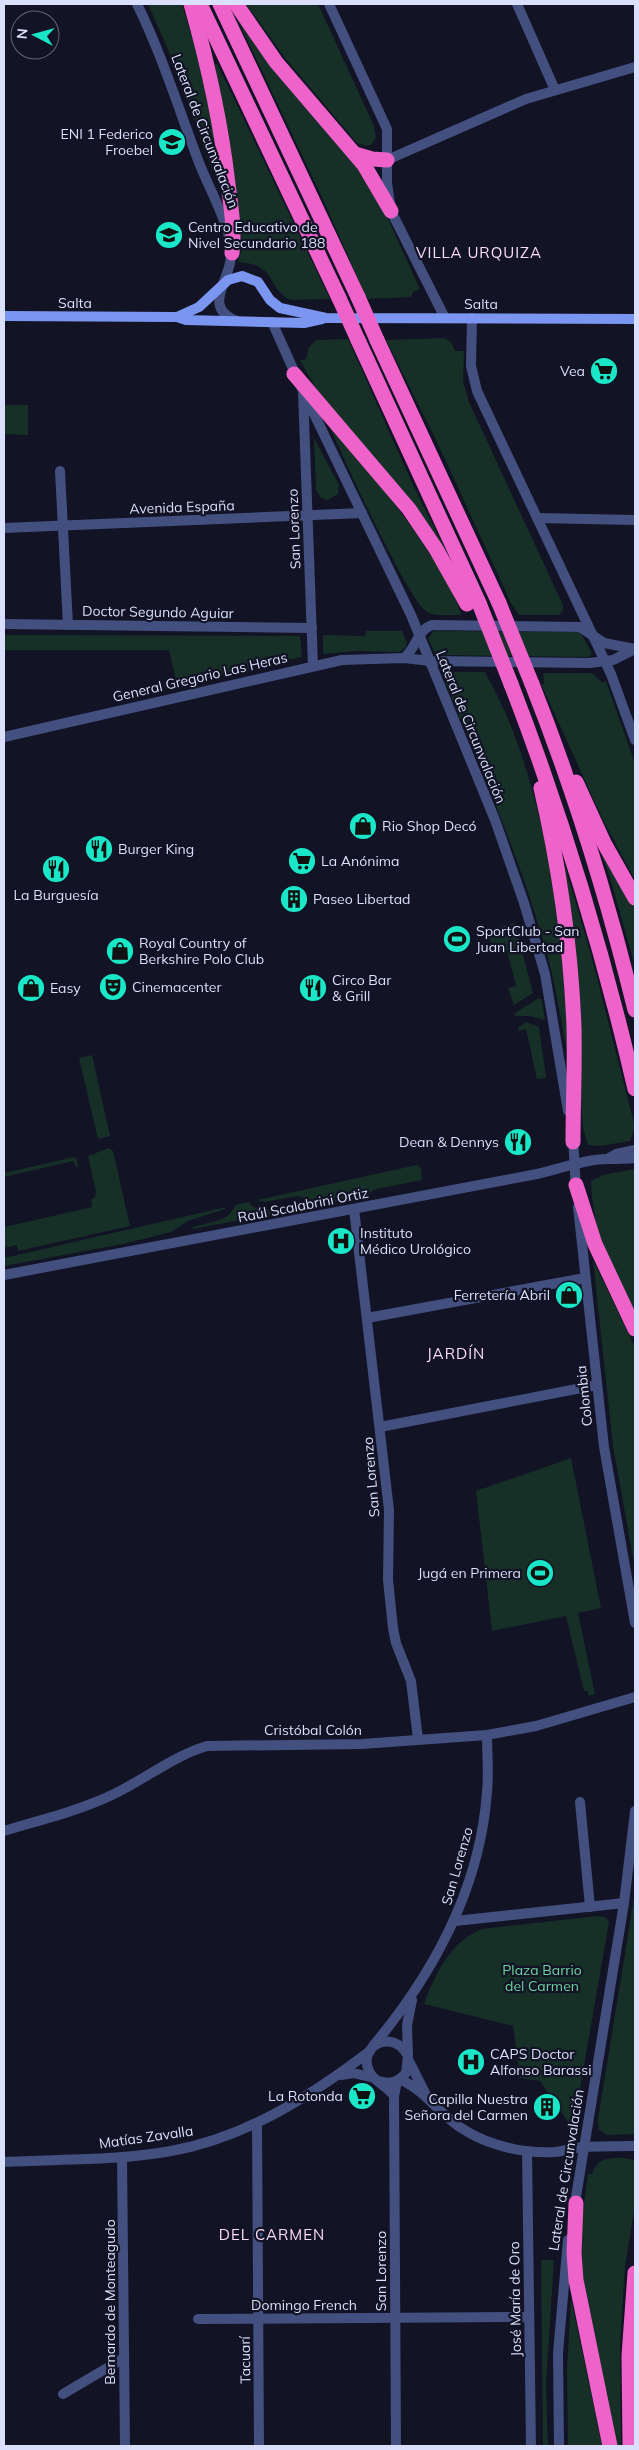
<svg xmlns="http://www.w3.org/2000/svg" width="639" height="2450" font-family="Mulish,sans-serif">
<rect width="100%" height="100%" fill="#121325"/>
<g fill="#162f27">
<path d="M148 4H182L200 64 215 134 221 190 204 150 183 84Z"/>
<path d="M230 4 338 139 379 199 420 289 413 292 411 297 368 299 366 297 321 195Z"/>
<path d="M246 4H318L374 126 376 138 371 145 366 146 357 143 285 58Z"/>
<path d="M215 64H217L228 86 330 299 291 300C266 290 279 264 238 262L242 248 240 227Z"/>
<path d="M445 338 452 343 455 351H464L463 381 469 402 563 605V611L559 615H519L511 603 437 442 386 340Z"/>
<path d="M348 339 412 483 452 563 320 396 300 360 306 359 309 347 316 340Z"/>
<path d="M4 405H28V435L4 434Z"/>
<path d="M329 426C366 467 400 508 429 553 442 573 455 592 461 615 452 615 436 617 427 612 408 601 343 456 329 426Z"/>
<path d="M314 438 339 485 338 494 328 500 321 498 316 490Z"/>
<path d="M366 631H402L407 642 406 647 400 652 356 651 323 654V635L365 636Z"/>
<path d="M434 631 580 632 592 653 589 657 438 655 435 654 428 638Z"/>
<path d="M4 635 300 636 302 657 177 685 169 650H4Z"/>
<path d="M455 672H485C549 784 564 943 570 1070 563 1031 557 992 547 954 521 861 482 770 444 681Z"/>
<path d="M543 673H592L603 683 606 681 635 764V880L603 820 541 684H544Z"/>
<path d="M593 833 635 904V966L609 874Z"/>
<path d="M563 859 592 958 635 1127 630 1141 600 1146 588 1145 583 1128Z"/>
<path d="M515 923 533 993 514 1005 508 988 516 986 505 943H491L488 937 496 935 494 928Z"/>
<path d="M539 998 542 1000 545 1020 530 1016H515V1013Z"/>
<path d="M526 1022 539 1027 546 1078 537 1079 526 1029 518 1031 519 1027Z"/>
<path d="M92 1055 110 1136 98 1139 79 1058Z"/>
<path d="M109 1148 113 1151 130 1226 18 1251 17 1245 4 1248V1227L92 1207 91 1200 95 1197 96 1192 88 1156Z"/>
<path d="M74 1157 77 1159 78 1168 76 1167 73 1161 4 1177V1173Z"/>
<path d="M417 1165 421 1168 422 1180 376 1189 366 1195V1198L320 1204 298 1196 264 1202 257 1200Z"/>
<path d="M634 1169 635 1170V1319C612 1270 593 1237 591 1181L603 1175Z"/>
<path d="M249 1202C258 1217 283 1206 298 1205L301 1209 192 1229 193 1227C207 1223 231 1221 235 1205Z"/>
<path d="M226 1207 225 1209 188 1221 171 1232 123 1244 4 1266V1258Z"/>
<path d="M593 1260 635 1347V1569L613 1446Z"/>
<path d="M571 1458 601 1608 578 1613 595 1694 589 1696 587 1691H584L566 1616 492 1631 476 1491Z"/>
<path d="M635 1892V2134L607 2135 599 2130 598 2119Z"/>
<path d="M597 1916 605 1917 609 1922 573 2129 540 2081 520 2078 513 2026 424 2004C435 1974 451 1941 482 1929Z"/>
<path d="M624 2158 635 2160V2205L625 2266 620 2344 621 2446H615L581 2276 582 2219 588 2174H592C597 2158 608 2158 624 2158Z"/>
<path d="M541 2260H554L546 2384 548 2446H543Z"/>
<path d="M571 2298 602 2446H568L567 2369Z"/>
</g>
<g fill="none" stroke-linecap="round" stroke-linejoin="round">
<g stroke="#424f7f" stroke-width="10">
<path d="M517 4 555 90"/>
<path d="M303 391 313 666"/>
<path d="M60 471 68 625"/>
<path d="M537 518 635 520"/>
<path d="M4 528 362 513"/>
<path d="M4 624 312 628"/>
<path d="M404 658C416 649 417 630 432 625L580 627 604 643 635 649"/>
<path d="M4 737 342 660 404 658 430 661 590 663 613 660 635 649"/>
<path d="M354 1209 389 1510 388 1580 393 1628 396 1643 411 1681 418 1739"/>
<path d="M367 1318 585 1278"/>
<path d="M380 1427 597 1385"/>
<path d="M580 1802 590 1907"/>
<path d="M4 1831C40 1820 78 1811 112 1795 144 1780 173 1756 207 1746L362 1744 487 1735 536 1726 635 1697"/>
<path d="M455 1921 624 1903"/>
<path d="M373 2046C434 1973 480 1889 487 1792 489 1773 487 1754 487 1735"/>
<path d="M408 2055 407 2025 412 2000"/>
<path d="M409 2061 426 2095"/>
<path d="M341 2075 353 2073 374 2078"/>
<path d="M399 2079C426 2090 441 2117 466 2131 491 2146 525 2154 555 2152 565 2151 575 2147 585 2147 602 2146 619 2146 635 2146"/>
<path d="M379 2081C390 2085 398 2082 406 2073L408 2056C394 2028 357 2045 369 2071 373 2081 387 2086 394 2096"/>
<path d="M257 2123 259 2446"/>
<path d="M527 2151 531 2446"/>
<path d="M122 2157 125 2446"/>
<path d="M4 2162C59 2159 116 2161 171 2151 245 2138 311 2096 370 2051"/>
<path d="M198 2319 529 2317"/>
<path d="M63 2394 124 2358"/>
<path d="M396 2446 394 2096 397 2081"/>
</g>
<g stroke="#424f7f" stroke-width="10">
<path d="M137 4C162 55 178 107 198 160 207 184 221 208 228 233 231 243 232 253 230 263 225 286 205 309 237 321"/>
<path d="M329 4 387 129V183L391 211 445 318"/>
<path d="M387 160 526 99 635 67"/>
<path d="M472 318 471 366 477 391 611 674 635 740"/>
<path d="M272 322 303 391 411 615 495 820 524 903 545 974 568 1111"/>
<path d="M573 1137 576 1190"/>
<path d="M607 1159 616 1154 635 1150"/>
<path d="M578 1207 604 1447 635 1623"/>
<path d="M4 1275 537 1174C559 1169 585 1159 608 1159 617 1159 625 1159 635 1158"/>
<path d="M574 2209 624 1903 635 1811"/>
<path d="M559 2446 558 2353 568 2240"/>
</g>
<g stroke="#7b96f1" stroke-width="10">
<path d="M4 316 177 317 186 320 304 323 322 319"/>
<path d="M177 317 199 307 228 280 242 276 258 282 270 300 280 308 326 318 635 319"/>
</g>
<g stroke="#ef62c9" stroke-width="15">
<path d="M191 4C208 64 221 122 228 184 231 208 235 229 232 253"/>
<path d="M200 4 339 298"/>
<path d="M220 4 358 297"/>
<path d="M236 4 276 62 364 165 391 211"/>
<path d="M355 154 372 159 387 160"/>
<path d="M358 340 479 603"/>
<path d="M377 340 499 603"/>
<path d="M294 374 409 509 436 549 467 604"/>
<path d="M511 684C562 816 603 951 635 1089"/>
<path d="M532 684C574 790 608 900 635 1010"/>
<path d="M576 782 604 843 635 898"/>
<path d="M541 788C559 866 571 948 574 1027 575 1065 573 1103 573 1142"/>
<path d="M576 1185 595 1244 635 1329"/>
<path d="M576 2203 574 2253 576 2280 610 2446"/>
<path d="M630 2446 629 2356 635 2273"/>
</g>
<g stroke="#ef62c9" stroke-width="15">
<path d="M358 297 377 340"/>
<path d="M339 298 358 340"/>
<path d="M479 603 511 684"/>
<path d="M499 603 532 684"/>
</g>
</g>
<defs>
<symbol id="school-disc" viewBox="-11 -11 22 22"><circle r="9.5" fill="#1ae7c8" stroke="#121325"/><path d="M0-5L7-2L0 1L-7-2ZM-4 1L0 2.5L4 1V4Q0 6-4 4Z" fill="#111"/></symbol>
<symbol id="supermarket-disc" viewBox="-11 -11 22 22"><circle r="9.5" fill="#1ae7c8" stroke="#121325"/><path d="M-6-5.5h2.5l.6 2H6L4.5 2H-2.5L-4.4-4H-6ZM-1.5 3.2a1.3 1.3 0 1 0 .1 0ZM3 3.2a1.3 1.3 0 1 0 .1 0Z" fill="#111"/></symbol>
<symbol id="shop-disc" viewBox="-11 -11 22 22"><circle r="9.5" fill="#1ae7c8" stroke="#121325"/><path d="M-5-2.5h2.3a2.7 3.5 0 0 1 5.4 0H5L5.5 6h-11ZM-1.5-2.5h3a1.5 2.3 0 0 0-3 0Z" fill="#111"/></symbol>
<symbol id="restaurant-disc" viewBox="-11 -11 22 22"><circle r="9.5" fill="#1ae7c8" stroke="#121325"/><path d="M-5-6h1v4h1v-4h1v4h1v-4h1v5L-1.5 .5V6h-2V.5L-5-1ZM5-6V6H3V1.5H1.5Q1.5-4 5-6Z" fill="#111"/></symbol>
<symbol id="building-disc" viewBox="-11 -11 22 22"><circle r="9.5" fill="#1ae7c8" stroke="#121325"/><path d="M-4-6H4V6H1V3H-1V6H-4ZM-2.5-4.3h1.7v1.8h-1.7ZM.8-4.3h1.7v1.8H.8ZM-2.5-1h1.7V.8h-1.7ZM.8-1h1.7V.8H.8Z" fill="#111"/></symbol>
<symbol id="stadium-disc" viewBox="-11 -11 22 22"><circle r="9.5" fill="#1ae7c8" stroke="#121325"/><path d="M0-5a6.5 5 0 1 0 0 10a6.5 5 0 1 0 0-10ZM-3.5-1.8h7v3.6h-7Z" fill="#111"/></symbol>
<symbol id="theatre-disc" viewBox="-11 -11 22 22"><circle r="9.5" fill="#1ae7c8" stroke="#121325"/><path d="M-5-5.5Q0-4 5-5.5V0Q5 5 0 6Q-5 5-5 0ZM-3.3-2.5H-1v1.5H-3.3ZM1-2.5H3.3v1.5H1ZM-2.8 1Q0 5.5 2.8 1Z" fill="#111"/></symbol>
<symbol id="hospital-disc" viewBox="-11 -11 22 22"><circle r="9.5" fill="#1ae7c8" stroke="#121325"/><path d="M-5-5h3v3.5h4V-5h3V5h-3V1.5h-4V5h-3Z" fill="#111"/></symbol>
</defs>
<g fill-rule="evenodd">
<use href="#school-disc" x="156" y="126" width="32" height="32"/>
<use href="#school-disc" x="153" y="219" width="32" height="32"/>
<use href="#supermarket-disc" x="588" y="355" width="32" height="32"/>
<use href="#shop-disc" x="347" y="810" width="32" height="32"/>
<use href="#restaurant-disc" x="83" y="833" width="32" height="32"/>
<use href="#supermarket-disc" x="286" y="845" width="32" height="32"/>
<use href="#restaurant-disc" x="40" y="853" width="32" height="32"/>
<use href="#building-disc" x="278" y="883" width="32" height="32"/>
<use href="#stadium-disc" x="441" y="923" width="32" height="32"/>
<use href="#shop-disc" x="104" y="935" width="32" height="32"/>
<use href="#theatre-disc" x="97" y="971" width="32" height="32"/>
<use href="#shop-disc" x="15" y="972" width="32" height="32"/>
<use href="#restaurant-disc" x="297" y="972" width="32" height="32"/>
<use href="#restaurant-disc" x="502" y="1126" width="32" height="32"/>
<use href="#hospital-disc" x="325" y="1225" width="32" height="32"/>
<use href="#shop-disc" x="553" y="1279" width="32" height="32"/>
<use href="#stadium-disc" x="524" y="1557" width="32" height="32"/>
<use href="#hospital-disc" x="455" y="2046" width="32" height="32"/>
<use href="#supermarket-disc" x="346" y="2080" width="32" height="32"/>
<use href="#building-disc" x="531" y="2091" width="32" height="32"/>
</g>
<g text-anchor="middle" stroke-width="4.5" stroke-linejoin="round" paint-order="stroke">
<g font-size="14" fill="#dadffb" stroke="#121325">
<text transform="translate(205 131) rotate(69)" y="5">Lateral de Circunvalación</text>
<text x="75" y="308">Salta</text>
<text x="481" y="309">Salta</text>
<text transform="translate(182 507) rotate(-2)" y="5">Avenida España</text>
<text transform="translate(294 529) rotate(-92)" y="5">San Lorenzo</text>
<text transform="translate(158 612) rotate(1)" y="5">Doctor Segundo Aguiar</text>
<text transform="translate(200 677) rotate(-13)" y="5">General Gregorio Las Heras</text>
<text transform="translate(471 727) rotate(68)" y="5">Lateral de Circunvalación</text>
<text transform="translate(303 1205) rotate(-11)" y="5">Raúl Scalabrini Ortiz</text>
<text transform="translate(584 1396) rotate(-96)" y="5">Colombia</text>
<text transform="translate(371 1477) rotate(-95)" y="5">San Lorenzo</text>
<text x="313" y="1735">Cristóbal Colón</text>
<text transform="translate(457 1866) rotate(-74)" y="5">San Lorenzo</text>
<text transform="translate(146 2137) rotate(-8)" y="5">Matías Zavalla</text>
<text transform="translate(566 2170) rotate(-81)" y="5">Lateral de Circunvalación</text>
<text transform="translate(381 2271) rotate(-90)" y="5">San Lorenzo</text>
<text transform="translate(515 2299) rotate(-91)" y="5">José María de Oro</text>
<text transform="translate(110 2302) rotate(-90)" y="5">Bernardo de Monteagudo</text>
<text x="304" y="2310">Domingo French</text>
<text transform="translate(245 2360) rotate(-91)" y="5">Tacuarí</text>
</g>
<g font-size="14" fill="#dadffb" stroke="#121325" text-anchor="start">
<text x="153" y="139" text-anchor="end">ENI 1 Federico<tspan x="153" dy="16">Froebel</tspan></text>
<text x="188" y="232">Centro Educativo de<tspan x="188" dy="16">Nivel Secundario 188</tspan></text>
<text x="585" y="376" text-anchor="end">Vea</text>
<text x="382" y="831">Rio Shop Decó</text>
<text x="118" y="854">Burger King</text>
<text x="321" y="866">La Anónima</text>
<text x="56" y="900" text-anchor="middle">La Burguesía</text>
<text x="313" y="904">Paseo Libertad</text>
<text x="476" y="936">SportClub - San<tspan x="476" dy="16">Juan Libertad</tspan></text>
<text x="139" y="948">Royal Country of<tspan x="139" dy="16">Berkshire Polo Club</tspan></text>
<text x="332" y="985">Circo Bar<tspan x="332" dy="16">&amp; Grill</tspan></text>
<text x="132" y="992">Cinemacenter</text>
<text x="50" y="993">Easy</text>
<text x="499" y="1147" text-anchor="end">Dean &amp; Dennys</text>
<text x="360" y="1238">Instituto<tspan x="360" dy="16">Médico Urológico</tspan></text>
<text x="550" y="1300" text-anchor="end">Ferretería Abril</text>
<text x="521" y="1578" text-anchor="end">Jugá en Primera</text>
<text x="490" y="2059">CAPS Doctor<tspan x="490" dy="16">Alfonso Barassi</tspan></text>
<text x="343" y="2101" text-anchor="end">La Rotonda</text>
<text x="528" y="2104" text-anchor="end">Capilla Nuestra<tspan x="528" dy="16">Señora del Carmen</tspan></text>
</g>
<g font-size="14" fill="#6dd4a0" stroke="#121325">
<text x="542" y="1975">Plaza Barrio<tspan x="542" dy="16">del Carmen</tspan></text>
</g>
<g font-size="15" letter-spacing="1" fill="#fbdcf8" stroke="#121325">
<text x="479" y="258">VILLA URQUIZA</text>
<text x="456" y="1359">JARDÍN</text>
<text x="272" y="2240">DEL CARMEN</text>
</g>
</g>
<rect width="639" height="2450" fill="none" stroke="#dadffb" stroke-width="10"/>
<g transform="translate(35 35) rotate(276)"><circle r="24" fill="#121325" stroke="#62657b"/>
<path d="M0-4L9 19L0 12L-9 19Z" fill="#1ae7c8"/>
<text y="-8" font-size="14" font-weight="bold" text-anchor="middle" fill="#dadffb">N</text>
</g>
</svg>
